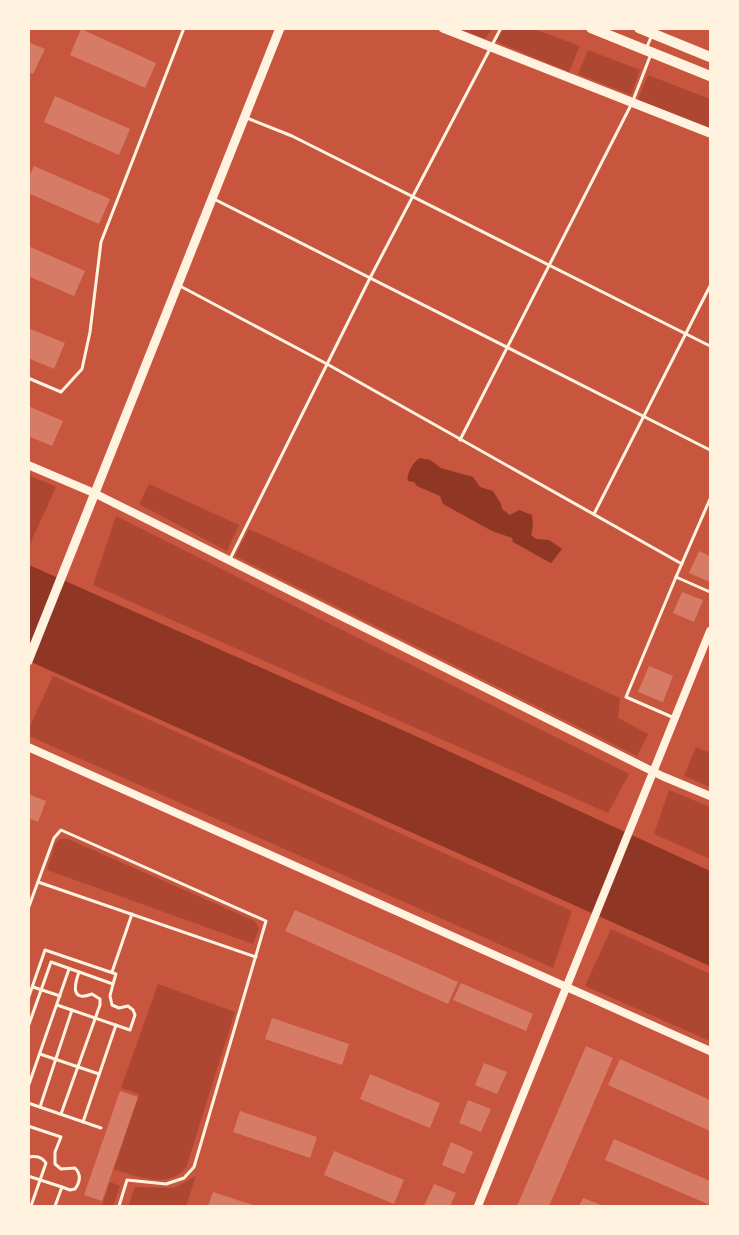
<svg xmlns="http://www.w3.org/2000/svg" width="739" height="1235" font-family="Poppins,sans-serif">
<rect width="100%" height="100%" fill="#c8553d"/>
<g fill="#ae4732">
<path d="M460 29H492L485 39Z"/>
<path d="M503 29H534L580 46 569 72 495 41Z"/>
<path d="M588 50 640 70 631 95 578 74Z"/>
<path d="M648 75 710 99V130L637 101Z"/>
<path d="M29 475 56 487 29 546Z"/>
<path d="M149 484 239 525 227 551 139 504Z"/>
<path d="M116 516 629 774 608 813 93 585Z"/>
<path d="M249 529 620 698 618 718 648 734 637 756 235 556Z"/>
<path d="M53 676 572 911 553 968 29 736V728Z"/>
<path d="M696 747 710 753V787L684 776Z"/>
<path d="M669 790 710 807V859L654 834Z"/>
<path d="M60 839H68L255 921 259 929 253 944 47 870 55 844Z"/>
<path d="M611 929 710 974V1041L585 986Z"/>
<path d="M158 984 235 1012 186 1168C183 1171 178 1175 174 1177 156 1184 131 1175 114 1169L139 1094 121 1088Z"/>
<path d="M196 1176 186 1206H128L135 1187 174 1188Z"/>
<path d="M110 1182 120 1186 113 1206H102Z"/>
</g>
<g fill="#8f3625">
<path d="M420 458 430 460 441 468 473 477 480 487 493 491 501 504 502 509 510 515 519 510 532 515 533 526 531 535 536 539 549 540 562 549 551 563C537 556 526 549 513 542L512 538 492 531 443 504 440 496 417 486 414 482 408 481C406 474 413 462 420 458Z"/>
<path d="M29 565 420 738 710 871V966L29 661Z"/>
</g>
<g fill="#d67c66">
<path d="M81 29 156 63 145 88 70 55Z"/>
<path d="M28 42 45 49 33 74 28 72Z"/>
<path d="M55 96 130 129 119 155 44 122Z"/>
<path d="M34 166 110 199 99 224 28 193V179Z"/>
<path d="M28 246 85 271 74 296 28 276Z"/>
<path d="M28 328 65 343 54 369 28 358Z"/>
<path d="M28 406 63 421 52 446 28 436Z"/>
<path d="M699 551 710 556V582L689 573Z"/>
<path d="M682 592 703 600 694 622 673 613Z"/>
<path d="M649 666 673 676 663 702 638 692Z"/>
<path d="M28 794 46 801 38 822 28 818Z"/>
<path d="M295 910 458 982 448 1004 285 931Z"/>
<path d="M461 983 533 1014 526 1031 453 1000Z"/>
<path d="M272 1018 349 1044 342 1065 265 1039Z"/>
<path d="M586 1046 613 1058 549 1206H517Z"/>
<path d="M620 1059 710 1100V1131L608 1085Z"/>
<path d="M484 1063 507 1072 497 1094 475 1085Z"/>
<path d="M370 1074 440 1103 430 1128 360 1099Z"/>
<path d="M120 1091 138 1097 102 1201 84 1195Z"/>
<path d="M468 1100 491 1109 481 1132 459 1123Z"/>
<path d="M240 1111 317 1137 310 1158 233 1132Z"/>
<path d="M614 1139 710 1181V1205L605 1160Z"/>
<path d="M451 1142 473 1152 464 1174 442 1165Z"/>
<path d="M334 1151 404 1180 394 1204 324 1175Z"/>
<path d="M434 1184 456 1193 450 1206H424Z"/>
<path d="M213 1192 256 1206H208Z"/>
<path d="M583 1198 604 1206H579Z"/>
</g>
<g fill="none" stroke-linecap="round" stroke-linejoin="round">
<g stroke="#fff3e0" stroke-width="3">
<path d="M646 49 655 28"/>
<path d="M247 118 292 136 710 346"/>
<path d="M214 199 710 450"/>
<path d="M180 286 327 364 682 564"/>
<path d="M28 378 61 392 82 369 90 332 101 242 184 28"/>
<path d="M460 440 632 103 651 54"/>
<path d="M710 499 676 577 710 592"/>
<path d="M594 514 710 286"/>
<path d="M230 559 370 278 501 28"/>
<path d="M672 717 626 697 676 577"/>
<path d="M38 882 256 957"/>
<path d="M28 909 54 838 61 830 266 921 194 1167 184 1178 166 1184 127 1180 119 1206"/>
<path d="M112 972 132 914"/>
<path d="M33 987 60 996"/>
<path d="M28 999 45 950 116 974 113 984 51 962 28 1027"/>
<path d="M57 1005 130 1030 135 1015 133 1010 128 1006 119 1008 112 1005 110 996 113 984"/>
<path d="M40 1054 99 1074"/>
<path d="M28 1087 69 969"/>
<path d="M28 1103 101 1128"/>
<path d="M40 1107 72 1010"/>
<path d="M61 1114 100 1005V999L92 994C71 1002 74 986 79 972"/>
<path d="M83 1122 116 1025"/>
<path d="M28 1126 61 1137 55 1152V1164L61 1169 75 1168C82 1175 80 1182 75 1189L70 1190 62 1187"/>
<path d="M28 1157C36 1156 41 1156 46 1163L31 1206"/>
<path d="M28 1176 62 1187 55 1206"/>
</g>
<g stroke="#fff3e0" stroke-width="8">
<path d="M28 465 94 493 662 776 710 796"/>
<path d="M28 747 710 1051"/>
<path d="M478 1206 710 631"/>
</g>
<g stroke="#fff3e0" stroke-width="9">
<path d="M443 28 710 133"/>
<path d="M28 661 280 28"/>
</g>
<g stroke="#fff3e0" stroke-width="10">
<path d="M591 28 710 76"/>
<path d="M639 28 710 57"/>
</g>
</g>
<rect width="739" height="1235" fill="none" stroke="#fff3e0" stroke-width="60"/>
</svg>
